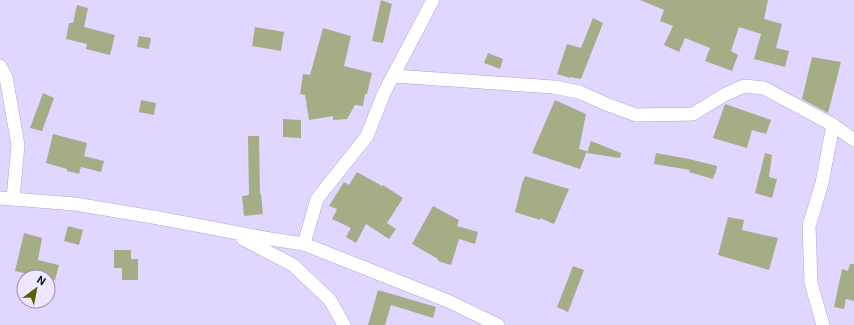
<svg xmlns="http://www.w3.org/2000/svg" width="854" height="325" font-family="Roboto,sans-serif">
<rect width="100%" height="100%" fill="#e1d6ff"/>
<g fill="#a5ad86">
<path d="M381 0 392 4 383 43 372 41Z"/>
<path d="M640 0H768L764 19 782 24 776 48 789 51 785 67 754 59 761 34 739 27 731 51 738 55 732 71 705 61 710 48 685 38 679 52 664 45 673 26 660 21 664 10Z"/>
<path d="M77 5 88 8 84 27 115 35 110 55 86 49 87 44 66 39 69 23H73Z"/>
<path d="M593 18 603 23 581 79 570 77V78L557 74 567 44 581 48Z"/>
<path d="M255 27 284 32 281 51 252 46Z"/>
<path d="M323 28 351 36 344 66 372 73 367 94H365L363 106 355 105 347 119 333 120V116L309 120 305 95 300 94 303 74 310 75Z"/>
<path d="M139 36 151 38 149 49 137 47Z"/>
<path d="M488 53 503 59 500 69 484 63Z"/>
<path d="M812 57 841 62 828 113 802 99Z"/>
<path d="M43 93 54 98 42 131 30 128Z"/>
<path d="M141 100 156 103 154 115 139 112Z"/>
<path d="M555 100 586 114 579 149 587 151 580 169 532 153Z"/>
<path d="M725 104 771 120 766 134 752 130 747 148 713 138Z"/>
<path d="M283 119 301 120V138L283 137Z"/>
<path d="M53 134 87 143 84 156 104 161 101 172 81 167 79 174 67 171V169L46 163Z"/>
<path d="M248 136H259L260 194H261L263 214 244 216 242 196 249 195Z"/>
<path d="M591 141 621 153 620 158 587 153Z"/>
<path d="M656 153 689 159 717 166 715 175H714L713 179 689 172 690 170 654 164Z"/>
<path d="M765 153 772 155 769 177 777 179 772 198 755 193Z"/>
<path d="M357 172 382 186 383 185 403 198 387 223 396 229 389 239 366 224 356 243 346 237 351 228 332 219 337 209 329 206 344 182 349 185Z"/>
<path d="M525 176 569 189 554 224 540 218V220L515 212 522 184Z"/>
<path d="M433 206 459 220 457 226 478 232 475 244 459 239 451 265 438 261V259L412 244Z"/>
<path d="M728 217 744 220 742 230 778 238 769 270 718 255Z"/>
<path d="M68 226 83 230 79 245 64 241Z"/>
<path d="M24 233 42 238 38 260 59 265 55 280 48 278V277H42L15 271Z"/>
<path d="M114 250H131V259H138V280H122V268H114Z"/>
<path d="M850 264H854V301L846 299 844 309 834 307 842 269 848 271Z"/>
<path d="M573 266 584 270 568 312 557 307Z"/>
<path d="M378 290 436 307 433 318 391 305 385 325H368Z"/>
</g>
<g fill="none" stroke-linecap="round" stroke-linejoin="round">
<defs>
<g id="street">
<path d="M0 66 6 77 18 145 13 199"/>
<path d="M394 76 553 87 579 92 606 104 636 115 693 114 724 95 744 86 764 88 833 125 854 140"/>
<path d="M0 198 75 204 153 217 270 239 304 244 448 301 498 325"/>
<path d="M243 239 293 265 330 300 344 325"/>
<path d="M304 244 317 199 367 136 384 93 433 0"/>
<path d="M823 325 811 283 809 226 822 183 833 125"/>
</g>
</defs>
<use href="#street" stroke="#b2a8ce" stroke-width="14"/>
<use href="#street" stroke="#fff" stroke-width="13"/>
</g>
<g transform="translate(36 289) rotate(32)"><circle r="19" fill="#ede7ff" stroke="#9791a5"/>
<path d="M0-3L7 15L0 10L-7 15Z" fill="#556100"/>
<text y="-6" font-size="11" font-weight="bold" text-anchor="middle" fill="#16111f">N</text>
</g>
</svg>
